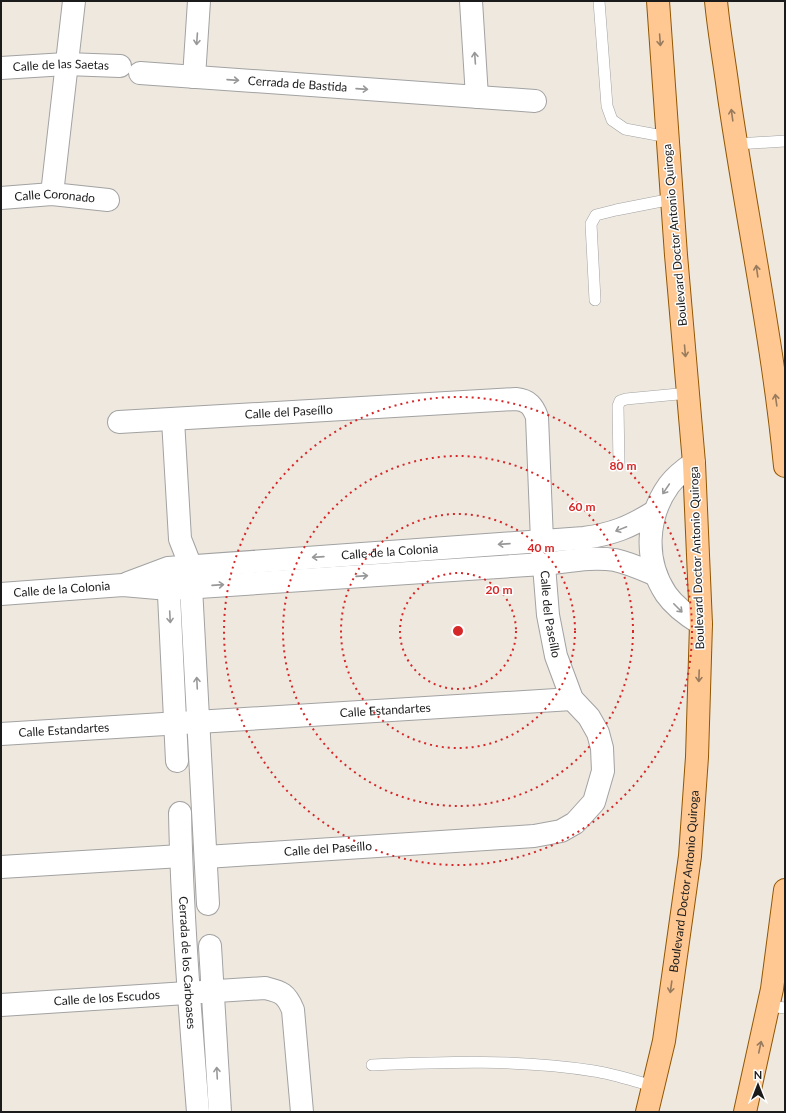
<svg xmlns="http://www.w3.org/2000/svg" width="786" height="1113" font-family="Lato,sans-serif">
<rect width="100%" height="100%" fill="#eee8df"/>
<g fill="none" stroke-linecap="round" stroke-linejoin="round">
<defs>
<g id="service">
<path d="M599 1 607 106 612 120 625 129 668 137"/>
<path d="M736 144 785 141"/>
<path d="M595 300 591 224 596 215 616 210 672 199"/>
<path d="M619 465 618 406 620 401 626 399 689 393"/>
<path d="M769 1006 785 1008"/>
<path d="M372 1065C446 1062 520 1059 594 1071 614 1074 634 1081 653 1086"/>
</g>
<g id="minor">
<path d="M471 1 477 97"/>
<path id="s1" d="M1 68 66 64 120 66"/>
<path id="s2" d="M140 73 535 101"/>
<path d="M194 77 199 1"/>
<path d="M52 194 74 1"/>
<path id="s3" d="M1 198 52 194 108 200"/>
<path d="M173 420 180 539 191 567V587L208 904"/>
<path id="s4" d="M119 422 516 399C528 400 533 406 537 417L542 541 548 615 556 656 572 699 589 717 598 733 602 748 603 771 594 802 575 823 561 831 534 836 206 857"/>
<path d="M694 463C685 469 676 476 669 485 646 517 644 561 666 594 675 607 688 616 701 624"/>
<path d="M168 574 177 761"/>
<path id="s5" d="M128 583 168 568 584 538C613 534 630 527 654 512"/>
<path id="s6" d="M1 594 123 585 169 589 543 564C566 562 591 556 615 560 629 563 642 569 656 575"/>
<path id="s7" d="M1 734 572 699"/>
<path id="s8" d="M180 813C182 913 190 1012 198 1112"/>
<path d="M1 867 181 856"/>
<path d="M210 946 220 1112"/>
<path id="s9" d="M1 1005 265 988C281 992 286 993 293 1010L302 1112"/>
</g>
<g id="primary">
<path d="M716 1C719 33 725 65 729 97 747 220 773 342 785 466"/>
<path id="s10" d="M647 1112 664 1041 690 856 697 757 701 624 694 463 676 255 658 1"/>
<path d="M745 1112 772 989 785 890"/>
</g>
</defs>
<use href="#service" stroke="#a2a2a2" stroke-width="12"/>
<use href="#minor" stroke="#a2a2a2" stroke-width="24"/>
<use href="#primary" stroke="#925600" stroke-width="24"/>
<use href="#service" stroke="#fff" stroke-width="11"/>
<use href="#minor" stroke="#fff" stroke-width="22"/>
<use href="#primary" stroke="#ffc893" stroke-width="22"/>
</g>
<defs><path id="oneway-shaft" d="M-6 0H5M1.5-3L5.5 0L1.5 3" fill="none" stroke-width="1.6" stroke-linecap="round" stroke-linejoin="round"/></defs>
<g stroke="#989898">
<use href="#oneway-shaft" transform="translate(197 39) rotate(94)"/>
<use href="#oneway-shaft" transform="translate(475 58) rotate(-94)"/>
<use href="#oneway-shaft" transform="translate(233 80) rotate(4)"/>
<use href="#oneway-shaft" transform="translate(362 89) rotate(4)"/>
<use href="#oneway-shaft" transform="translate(666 489) rotate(124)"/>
<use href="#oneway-shaft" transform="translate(621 529) rotate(158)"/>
<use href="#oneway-shaft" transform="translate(504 544) rotate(176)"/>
<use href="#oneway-shaft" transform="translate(318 557) rotate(176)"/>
<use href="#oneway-shaft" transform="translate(362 576) rotate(-4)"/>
<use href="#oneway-shaft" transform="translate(218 585) rotate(-4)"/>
<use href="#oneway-shaft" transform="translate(678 608) rotate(45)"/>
<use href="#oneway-shaft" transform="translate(170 617) rotate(87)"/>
<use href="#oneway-shaft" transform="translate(197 683) rotate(-93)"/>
<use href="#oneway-shaft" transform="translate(217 1073) rotate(-93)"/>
</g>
<g stroke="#987a5d">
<use href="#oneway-shaft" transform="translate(660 40) rotate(86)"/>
<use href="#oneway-shaft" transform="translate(732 115) rotate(-98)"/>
<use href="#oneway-shaft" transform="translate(757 271) rotate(-98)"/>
<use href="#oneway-shaft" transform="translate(685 351) rotate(85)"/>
<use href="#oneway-shaft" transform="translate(776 400) rotate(-98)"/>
<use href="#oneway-shaft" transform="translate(699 676) rotate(92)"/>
<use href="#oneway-shaft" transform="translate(671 987) rotate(98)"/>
<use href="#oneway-shaft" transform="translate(760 1047) rotate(-78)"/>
</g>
<g fill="none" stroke="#d62828" stroke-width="2" stroke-dasharray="2 4">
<circle cx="458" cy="631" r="58"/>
<circle cx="458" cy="631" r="117"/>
<circle cx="458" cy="631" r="175"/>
<circle cx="458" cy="631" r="234"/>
</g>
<g text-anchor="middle" stroke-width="3" stroke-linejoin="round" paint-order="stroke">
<g font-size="12" fill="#1b1b1b" stroke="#fff">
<text dy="4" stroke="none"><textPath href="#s1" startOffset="60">Calle de las Saetas</textPath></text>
<text dy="4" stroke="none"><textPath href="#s2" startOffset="158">Cerrada de Bastida</textPath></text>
<text dy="4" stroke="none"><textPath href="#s3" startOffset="54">Calle Coronado</textPath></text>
<text transform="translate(675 235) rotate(-95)" y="4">Boulevard Doctor Antonio Quiroga</text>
<text dy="4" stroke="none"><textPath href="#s4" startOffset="170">Calle del Paseíllo</textPath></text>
<text dy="4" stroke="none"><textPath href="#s5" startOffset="265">Calle de la Colonia</textPath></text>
<text transform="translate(697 558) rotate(-92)" y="4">Boulevard Doctor Antonio Quiroga</text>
<text dy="4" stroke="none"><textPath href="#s6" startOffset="61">Calle de la Colonia</textPath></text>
<text dy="4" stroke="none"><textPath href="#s4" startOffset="625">Calle del Paseíllo</textPath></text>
<text dy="4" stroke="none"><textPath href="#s7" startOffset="385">Calle Estandartes</textPath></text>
<text dy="4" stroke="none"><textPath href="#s7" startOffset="63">Calle Estandartes</textPath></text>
<text transform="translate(328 849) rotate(-4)" y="4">Calle del Paseíllo</text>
<text dy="4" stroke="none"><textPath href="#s10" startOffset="234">Boulevard Doctor Antonio Quiroga</textPath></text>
<text dy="4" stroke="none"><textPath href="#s8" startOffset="150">Cerrada de los Carboases</textPath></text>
<text dy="4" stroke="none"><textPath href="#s9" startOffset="106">Calle de los Escudos</textPath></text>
</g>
</g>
<circle cx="458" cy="631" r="6" fill="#d62828" stroke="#fff" stroke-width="2"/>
<g font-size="12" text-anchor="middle" font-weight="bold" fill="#d62828" stroke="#fff" stroke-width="3" stroke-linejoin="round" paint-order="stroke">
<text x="623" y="470">80 m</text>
<text x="582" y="511">60 m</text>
<text x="541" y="552">40 m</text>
<text x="499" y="594">20 m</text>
</g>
<rect width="786" height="1113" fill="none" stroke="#1b1b1b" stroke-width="4"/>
<g transform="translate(758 1085)" stroke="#ffffff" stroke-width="3" paint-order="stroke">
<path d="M0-3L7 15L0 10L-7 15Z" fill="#1b1b1b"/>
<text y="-6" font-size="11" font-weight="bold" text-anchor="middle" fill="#1b1b1b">N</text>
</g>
</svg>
